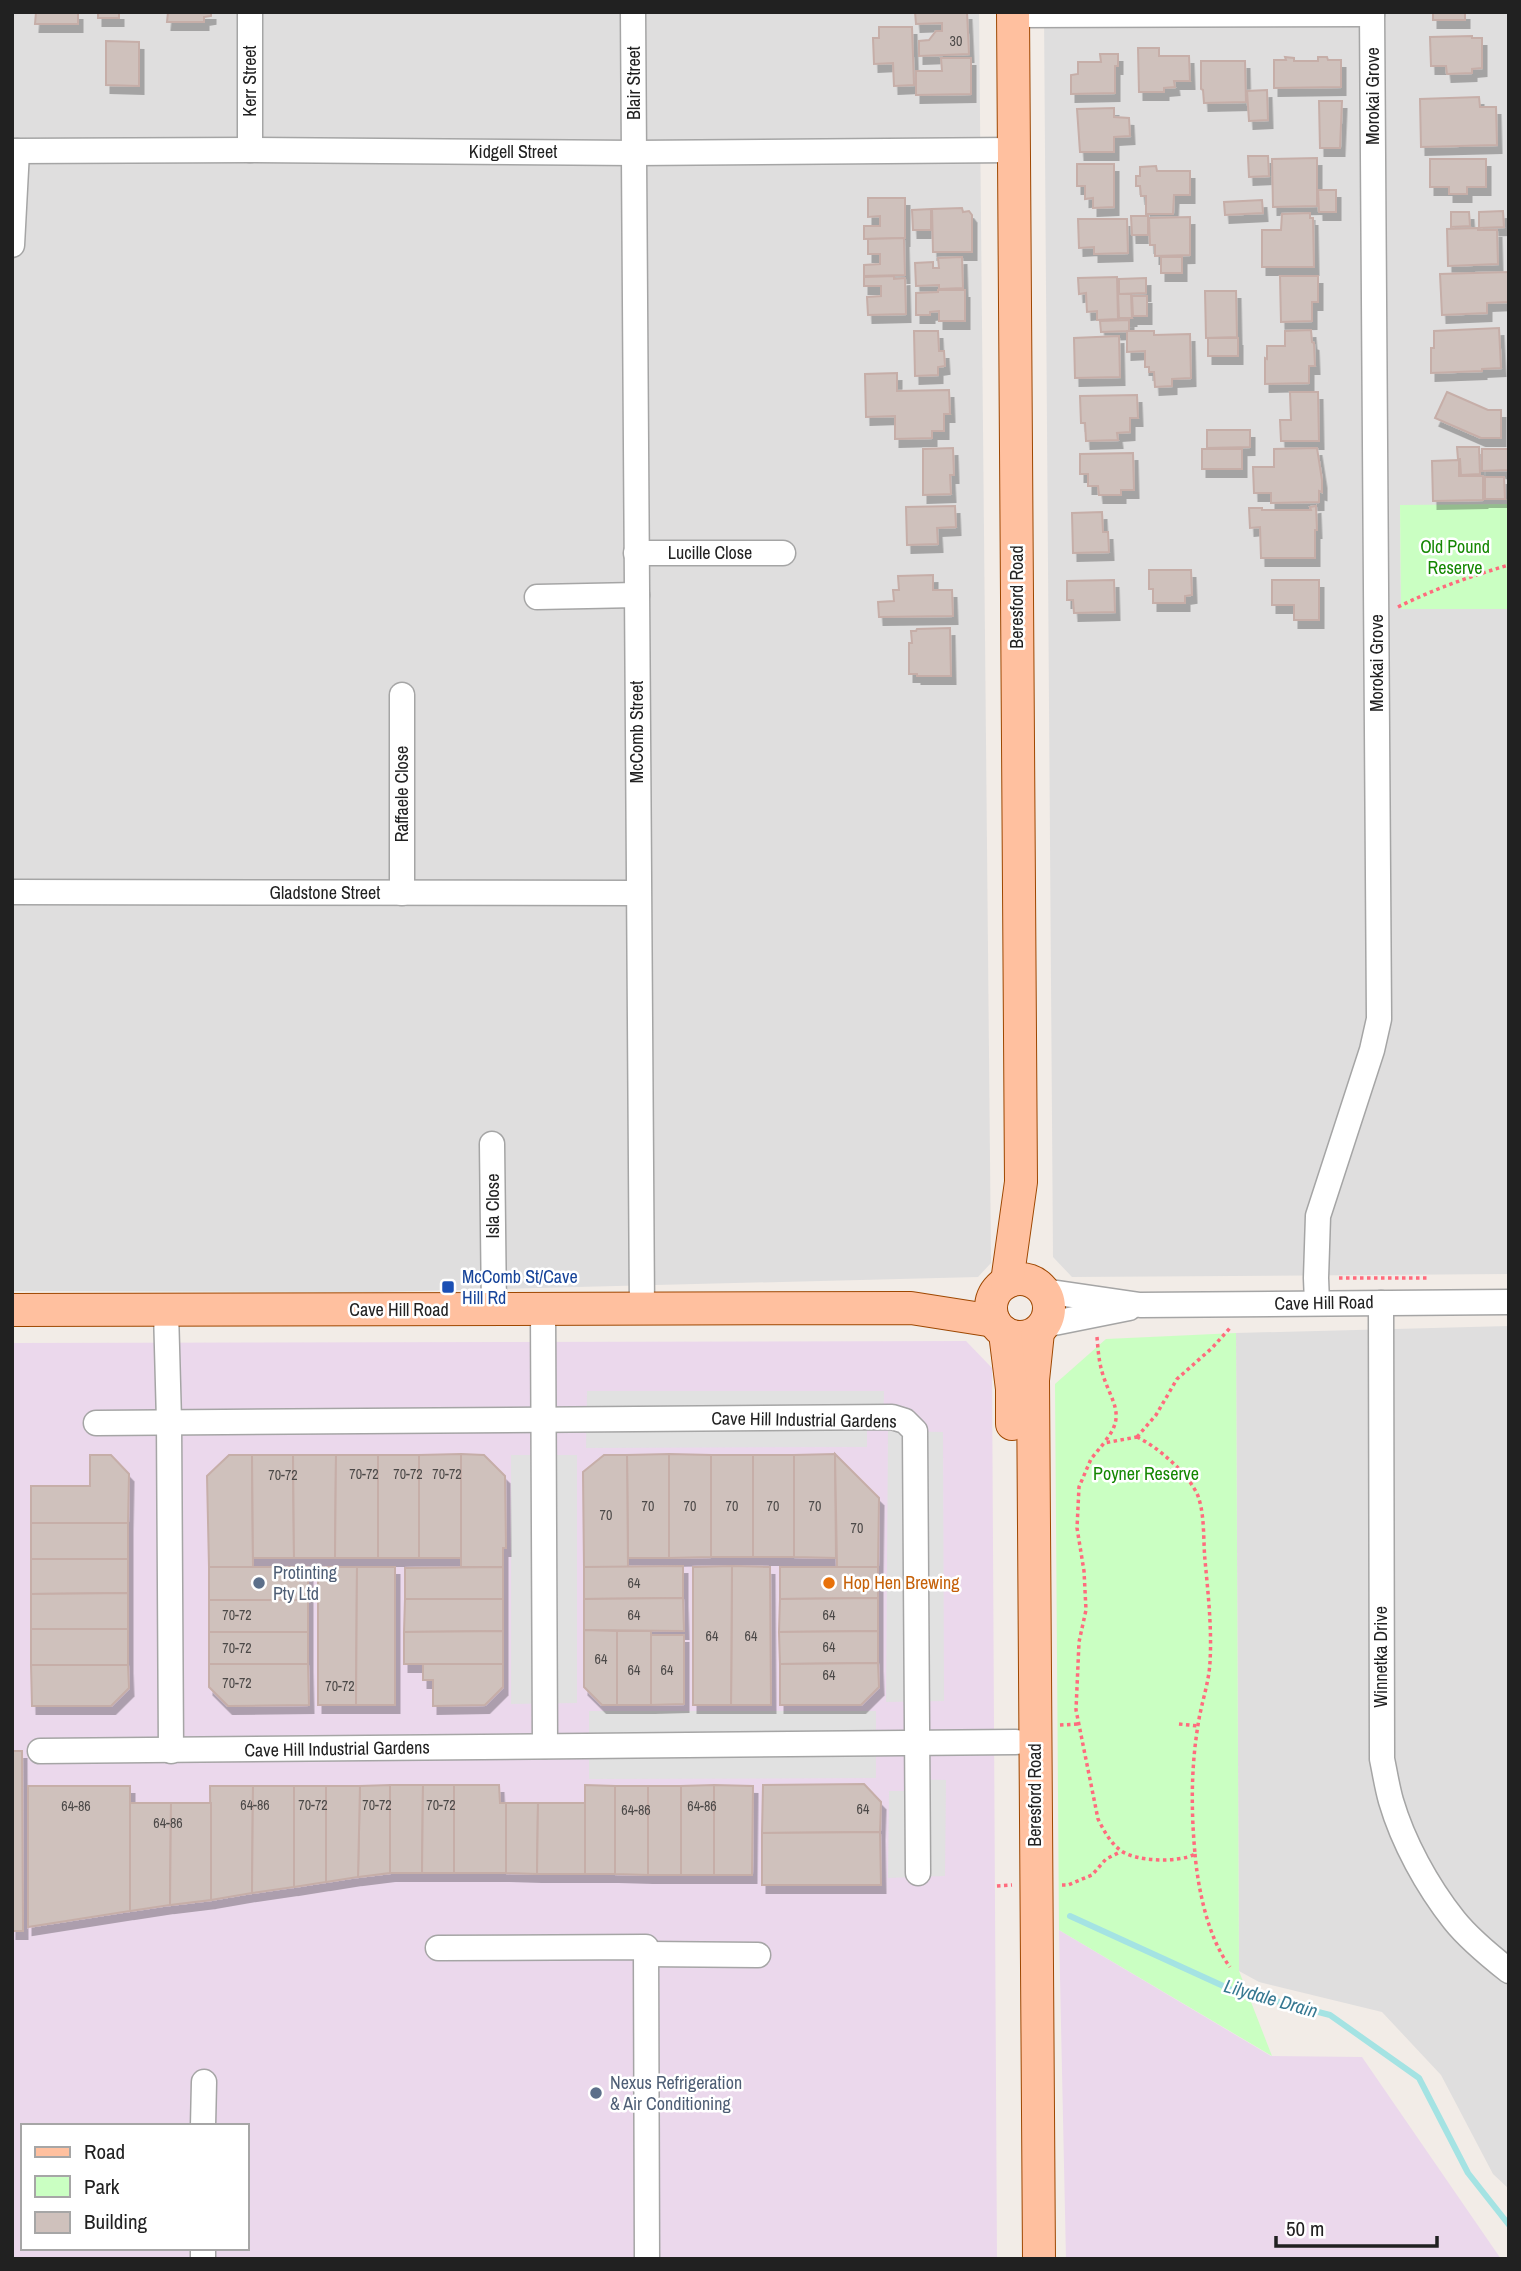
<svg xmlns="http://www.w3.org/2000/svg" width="1521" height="2271" font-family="'Archivo Narrow',sans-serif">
<defs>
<filter id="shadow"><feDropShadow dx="4.5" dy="8" stdDeviation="0" flood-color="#0004"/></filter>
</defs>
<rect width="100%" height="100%" fill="#f2ece7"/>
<g fill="#dfdede">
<path d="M12 12H979L991 1263 978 1277 379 1292 12 1291Z"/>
<path d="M1044 12H1509V504L1400 506 1401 609H1509V1274L1072 1277 1053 1257Z"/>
<path d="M1509 1326V2189L1493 2174 1441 2075 1382 2012 1259 1982 1239 1971 1236 1333Z"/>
</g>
<g fill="#ebd8ec" fill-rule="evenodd">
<path d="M966 1341 992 1368 997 2259H12V1343ZM23 2126H247V2248H23Z"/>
<path d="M1059 1930 1271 2056 1362 2057 1501 2259H1066Z"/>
</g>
<g fill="#caffc2">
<path d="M1509 504V609H1401L1400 505Z"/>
<path d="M1236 1333 1239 1971 1272 2056 1059 1930 1055 1384 1106 1339Z"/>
</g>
<g fill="#e1e1e1">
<path d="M587 1391H884L883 1430H867V1447L586 1448Z"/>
<path d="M888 1431 943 1432 944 1701 886 1702Z"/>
<path d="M511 1455H577V1703L511 1704Z"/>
<path d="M589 1711H876V1778L589 1779Z"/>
<path d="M906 1779 946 1780 945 1876 888 1878 889 1791H905Z"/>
</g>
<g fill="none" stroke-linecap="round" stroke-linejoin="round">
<path stroke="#a4e3e3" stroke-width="6" d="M1070 1916 1232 1990 1330 2015 1419 2078 1468 2173 1509 2225"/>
</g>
<g fill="#cfc1bc" stroke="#c6aea8" stroke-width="2" filter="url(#shadow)">
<path d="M36 12H78V24H35Z"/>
<rect x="98" y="12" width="21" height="6"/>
<path d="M168 12H211V16L204 17V22H167Z"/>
<path d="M915 12H967L969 54 919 56V41L929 40 936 31H942V23L916 24Z"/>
<rect x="1433" y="12" width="32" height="8"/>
<path d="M879 27H912L914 85 894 86 893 63 874 64 873 38H879Z"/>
<path d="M1472 36V38H1482V68L1472 69V73L1447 74 1446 66H1431L1430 37Z"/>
<path d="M106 41 139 42V86L106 85Z"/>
<path d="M1138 48H1159V56H1189L1190 81H1174L1175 87 1164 88V92H1139Z"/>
<path d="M1100 54H1118V66H1115V93L1071 94V75L1078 74V62H1101Z"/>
<path d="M1285 57 1294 58V61H1318V57H1327L1328 60H1341V87L1274 88V60H1286Z"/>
<path d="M941 58H971V94L916 95V71H942Z"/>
<path d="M1201 61H1245L1246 102 1204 103 1203 90 1201 89Z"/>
<path d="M1267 90 1268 120 1249 121 1247 91Z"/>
<path d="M1479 97 1480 107H1496L1497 145 1421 147 1420 99Z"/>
<path d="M1319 101H1342L1340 148H1320Z"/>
<path d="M1114 108V117L1129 118 1130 136 1114 137V152H1080L1077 109Z"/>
<path d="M1248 156H1268L1269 176 1249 177Z"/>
<path d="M1317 158V206L1273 207 1272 159Z"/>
<path d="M1430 159H1486V187H1467V194H1449V187H1430Z"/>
<path d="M1077 164H1114V207L1093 208V198L1085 199V186H1077Z"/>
<path d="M1156 166 1157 171H1190V195H1174L1173 214H1146V196H1141L1140 186H1136V176H1140V167Z"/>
<path d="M1318 190H1336V212H1319Z"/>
<path d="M868 198H905V238L864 239V226H880V216L868 217Z"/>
<path d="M1262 200 1263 213 1225 215 1224 202Z"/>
<path d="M962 208 963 212 969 211 972 215V252H933L932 209Z"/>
<path d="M931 209V230H913L912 210Z"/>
<path d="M1503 211 1504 227 1479 228V212Z"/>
<path d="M1451 212H1469L1470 226 1451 227Z"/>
<path d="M1310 213V218H1313L1314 267H1262V230H1281L1282 214Z"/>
<path d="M1131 216H1148V235H1132Z"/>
<path d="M1190 217V255L1155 256V245H1150L1149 218Z"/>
<path d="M1078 219H1127L1128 253 1094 254V247L1079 248Z"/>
<path d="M1478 228V230H1497L1498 264 1448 266 1447 229Z"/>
<path d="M904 238 905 275 864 276V265L880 264V254H868V239Z"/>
<path d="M962 257 963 288 939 289V285L916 286 915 263 933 262V268H939L938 258Z"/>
<rect x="1161" y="257" width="21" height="16"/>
<path d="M1509 272V302L1487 303V313L1442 315 1440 274Z"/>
<path d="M894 276V279L905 278 906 314 868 315 867 297 881 296V286H864V277Z"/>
<path d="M1280 276H1318V302H1312V321L1281 322Z"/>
<path d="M1117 277 1118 319 1097 320V311L1087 312 1086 293 1079 294 1078 278Z"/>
<path d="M1146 278V293L1119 294V279Z"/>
<path d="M938 290H965V321H939V311L930 312V315H916V293L938 292Z"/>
<path d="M1205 291H1236L1237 337 1206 338Z"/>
<path d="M1118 294H1131L1132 318H1119Z"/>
<path d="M1132 296H1147V316H1133Z"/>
<path d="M1129 320V331L1101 332 1100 321Z"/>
<path d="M1499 328 1501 368 1482 369V371L1431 373V348H1434V331Z"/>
<path d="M1311 330 1312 342 1314 343 1315 366H1309V383L1265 384V358L1267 359V346H1285V331Z"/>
<path d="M914 331H938L939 351H944L945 366 938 367V375L915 376Z"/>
<path d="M1127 331H1154V335L1190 334 1191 378 1172 379V386L1155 387 1154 372H1149V367H1145V351L1127 352Z"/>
<path d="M1119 336 1120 377 1075 378 1074 338Z"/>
<rect x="1208" y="338" width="30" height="18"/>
<path d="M897 373V391L949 390 950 414H944V431H932V438L895 439V416L866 417 865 374Z"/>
<path d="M1290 392H1318L1319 441H1281L1280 420H1291Z"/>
<path d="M1447 392 1488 410H1501V438H1481L1435 418Z"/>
<path d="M1137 395 1138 418H1130V432L1117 433 1118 440 1086 441 1085 423H1081L1080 396Z"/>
<path d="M1207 430H1250V447L1207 448Z"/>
<path d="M1457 447H1479L1480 474 1461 475 1460 459H1458Z"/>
<path d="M953 448 954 475H950L951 494 923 495V449Z"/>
<path d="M1317 448 1322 480V492L1319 491V502L1271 503V493H1254L1253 467H1274V449Z"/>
<rect x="1202" y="449" width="40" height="20"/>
<path d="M1482 449H1509V470L1482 471Z"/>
<path d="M1133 453 1134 490H1121V495H1099L1098 486H1088V474H1080V454Z"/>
<path d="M1459 460V476H1483V500L1433 501 1432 461Z"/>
<path d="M1485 477H1504L1505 499H1485Z"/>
<path d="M955 506 956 527 937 528 938 544 907 545 906 507Z"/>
<path d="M1316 506 1317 530H1315V558H1261L1260 527 1250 528 1249 508H1262V510H1311L1310 507Z"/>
<path d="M1102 512 1103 532H1108L1109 552 1073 553 1072 513Z"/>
<path d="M1149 570H1191L1192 595 1185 596V603H1153V589H1149Z"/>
<path d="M933 575V590H952L953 616 879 617 878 602 894 601 893 590H899L898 576Z"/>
<path d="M1114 580 1115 612 1074 613 1073 600H1067V581Z"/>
<path d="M1272 580H1319V620H1294V605H1272Z"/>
<path d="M950 628 951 676H917V674H909V643H912L911 631H916L917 629Z"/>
<path d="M461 1454 484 1455 505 1476 506 1548H503V1567H461Z"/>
<path d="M461 1454V1558H419V1455Z"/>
<path d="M669 1454V1558H628L627 1455Z"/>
<path d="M669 1454 711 1455V1557L669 1558Z"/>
<path d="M835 1454 836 1558 794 1557V1455Z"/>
<path d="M835 1454 879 1498 878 1567H837Z"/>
<path d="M90 1455H111L129 1474 128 1523H31V1486H90Z"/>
<path d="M229 1455H252L253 1567H209L207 1476Z"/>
<path d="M252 1455H293L294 1558H253Z"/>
<path d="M293 1455H336L335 1558H294Z"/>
<path d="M336 1455H378V1558H335Z"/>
<rect x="378" y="1455" width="41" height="103"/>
<path d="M604 1455H627L628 1567H584L583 1472Z"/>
<rect x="711" y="1455" width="42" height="102"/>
<rect x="753" y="1455" width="41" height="102"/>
<rect x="31" y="1523" width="97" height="36"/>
<path d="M31 1559H128V1593L31 1594Z"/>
<path d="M683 1566V1598L584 1599V1567Z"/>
<path d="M732 1566 770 1567 771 1705H731Z"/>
<path d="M732 1566 731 1705H693V1567Z"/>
<rect x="209" y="1567" width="99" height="33"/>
<path d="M318 1567H357L356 1705H318Z"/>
<path d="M357 1567H395V1705H356Z"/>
<path d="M503 1567V1599H405V1568Z"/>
<path d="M780 1567H878V1598L780 1599Z"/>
<path d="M128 1593V1629H31V1594Z"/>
<path d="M683 1598 684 1631 584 1630V1599Z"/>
<path d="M878 1598V1631L779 1632 780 1599Z"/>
<path d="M405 1599H503V1631L404 1632Z"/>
<rect x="209" y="1600" width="99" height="32"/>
<rect x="31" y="1629" width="97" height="36"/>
<path d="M584 1630 617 1631V1705H602L584 1687Z"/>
<path d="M503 1631V1664H404V1632Z"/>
<rect x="617" y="1631" width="34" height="74"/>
<path d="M878 1631V1663L780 1664 779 1632Z"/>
<rect x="209" y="1632" width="99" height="32"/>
<path d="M651 1635H684V1704L651 1705Z"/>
<path d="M878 1663 879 1687 861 1705H780V1664Z"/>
<path d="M209 1664H308L309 1705 228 1706 209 1687Z"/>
<path d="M423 1664H503V1687L485 1705 433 1706V1680H423Z"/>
<path d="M31 1665H128L129 1688 111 1706H32Z"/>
<path d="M12 1751H22L23 1931H12Z"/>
<path d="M864 1784 881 1802 880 1832 762 1833 763 1785Z"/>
<path d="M390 1785H423L422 1873H390Z"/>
<path d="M390 1785V1873L358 1877 360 1786Z"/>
<path d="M423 1785H454V1873H422Z"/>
<path d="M454 1785H499L500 1803H506V1873H454Z"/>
<path d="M585 1785 615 1786V1874H585Z"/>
<path d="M714 1785 753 1786 752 1875H714Z"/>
<path d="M714 1785V1875H681V1786Z"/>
<path d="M28 1786H130V1911L28 1927Z"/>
<path d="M210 1786H253L252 1893 211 1900Z"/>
<path d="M253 1786H294V1887L252 1893Z"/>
<path d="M294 1786H326V1882L294 1887Z"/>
<path d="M326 1786H360L358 1877 326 1882Z"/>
<path d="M615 1786H648V1875L615 1874Z"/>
<rect x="648" y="1786" width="33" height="89"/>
<path d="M130 1803H171L170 1905 130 1911Z"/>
<path d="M171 1803H211V1900L170 1905Z"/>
<path d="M506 1803H538L537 1874 506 1873Z"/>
<path d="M538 1803H585V1874H537Z"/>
<path d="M880 1832 881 1885H762V1833Z"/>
</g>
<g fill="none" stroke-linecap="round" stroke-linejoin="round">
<defs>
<g id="minor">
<path d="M250 12V150"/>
<path d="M633 12 642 1310"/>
<path d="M1013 15 1372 14"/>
<path d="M12 151 250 150 634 153 1013 150"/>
<path d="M12 245 17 151"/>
<path d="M636 553H783"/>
<path d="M537 597 637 595"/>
<path d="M12 892 638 893"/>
<path d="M402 893V695"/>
<path d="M492 1144 494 1310"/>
<path d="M1044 1291 1140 1305 1509 1302"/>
<path d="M1317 1303 1316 1278 1318 1216 1372 1050 1379 1019 1372 12"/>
<path d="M1381 1303 1382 1759C1385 1773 1387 1787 1391 1801 1403 1842 1427 1886 1454 1920 1469 1939 1490 1956 1509 1971"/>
<path d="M543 1310 545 1746"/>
<path d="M166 1311 169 1421 171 1751"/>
<path d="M1044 1325 1129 1308"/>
<path d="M96 1423 892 1417 905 1421 915 1431 918 1873"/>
<path d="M40 1751 1016 1742"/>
<path d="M438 1948 646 1947 647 2259"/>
<path d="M646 1954 758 1955"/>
<path d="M203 2126 204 2082"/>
<path d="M203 2248V2259"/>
</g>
<g id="major">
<circle cx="1020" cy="1308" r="29"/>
<path d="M1007 1282 1021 1182 1013 12"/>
<path d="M12 1310 911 1308 994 1321"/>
<path d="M1038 1332 1033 1380 1039 2259"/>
<path d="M1005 1333 1012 1389V1424"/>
</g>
</defs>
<use href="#minor" stroke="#a5a5a5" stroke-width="27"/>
<use href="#major" stroke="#9e4700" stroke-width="34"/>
<g stroke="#ff6b7d" stroke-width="3.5" stroke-dasharray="3.5 3.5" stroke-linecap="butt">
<path d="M1398 607C1434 589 1471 576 1509 565"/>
<path d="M1339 1278H1430"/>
<path d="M1097 1337C1098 1350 1099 1363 1103 1375 1111 1401 1127 1415 1105 1441"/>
<path d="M1137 1437C1158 1447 1189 1474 1198 1496 1205 1516 1203 1539 1205 1560 1208 1593 1212 1628 1210 1662 1209 1683 1201 1704 1198 1725 1191 1768 1191 1810 1195 1854 1179 1863 1135 1862 1120 1850 1110 1842 1104 1831 1098 1819L1076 1710 1079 1642 1086 1610 1084 1571 1077 1528 1079 1487 1091 1459 1104 1443Z"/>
<path d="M1137 1437 1156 1415 1177 1379 1212 1348 1230 1328"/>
<path d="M1179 1724 1198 1726"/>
<path d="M1060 1725 1079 1724"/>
<path d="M1195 1854C1198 1889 1208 1938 1230 1967"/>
<path d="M1062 1885H1068L1092 1875 1106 1859 1120 1852"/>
<path d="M997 1886 1012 1885"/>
</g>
<use href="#minor" stroke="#fff" stroke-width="24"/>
<use href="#major" stroke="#ffc09f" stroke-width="32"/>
</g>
<rect fill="#1a4fb4" stroke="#fff" stroke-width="2.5" x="441" y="1280" width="14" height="14" rx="3.5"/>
<g fill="#5c6f8a" stroke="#fff" stroke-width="2.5">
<circle cx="259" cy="1583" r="7"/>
<circle cx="596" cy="2093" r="7"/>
</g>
<circle fill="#e8710a" stroke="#fff" stroke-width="2.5" cx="829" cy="1583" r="7"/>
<g text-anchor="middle" stroke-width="5" stroke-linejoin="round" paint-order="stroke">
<g font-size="14" fill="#4c4948">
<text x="956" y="46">30</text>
<text x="364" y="1479">70-72</text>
<text x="408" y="1479">70-72</text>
<text x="447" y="1479">70-72</text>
<text x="283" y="1480">70-72</text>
<text x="648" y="1511">70</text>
<text x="690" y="1511">70</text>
<text x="732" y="1511">70</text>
<text x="773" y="1511">70</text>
<text x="815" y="1511">70</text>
<text x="606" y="1520">70</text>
<text x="857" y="1533">70</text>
<text x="634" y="1588">64</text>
<text x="237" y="1620">70-72</text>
<text x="634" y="1620">64</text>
<text x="829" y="1620">64</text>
<text x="712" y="1641">64</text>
<text x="751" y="1641">64</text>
<text x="829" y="1652">64</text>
<text x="237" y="1653">70-72</text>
<text x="601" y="1664">64</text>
<text x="634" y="1675">64</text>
<text x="667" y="1675">64</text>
<text x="829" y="1680">64</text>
<text x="237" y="1688">70-72</text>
<text x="340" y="1691">70-72</text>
<text x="255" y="1810">64-86</text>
<text x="313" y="1810">70-72</text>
<text x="377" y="1810">70-72</text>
<text x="441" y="1810">70-72</text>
<text x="76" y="1811">64-86</text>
<text x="702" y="1811">64-86</text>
<text x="863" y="1814">64</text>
<text x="636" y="1815">64-86</text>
<text x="168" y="1828">64-86</text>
</g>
<g font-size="18" fill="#212121" stroke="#fff">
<text transform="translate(250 81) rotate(-90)" y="6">Kerr Street</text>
<text transform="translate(634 83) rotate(-90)" y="6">Blair Street</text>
<text transform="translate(1373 96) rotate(-90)" y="6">Morokai Grove</text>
<text x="513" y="158">Kidgell Street</text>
<text x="710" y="559">Lucille Close</text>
<text transform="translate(1017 597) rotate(-90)" y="6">Beresford Road</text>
<text transform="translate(1377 663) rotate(-90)" y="6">Morokai Grove</text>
<text transform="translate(637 732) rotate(-90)" y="6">McComb Street</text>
<text transform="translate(402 794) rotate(-90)" y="6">Raffaele Close</text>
<text x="325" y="899">Gladstone Street</text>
<text transform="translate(493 1206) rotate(-90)" y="6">Isla Close</text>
<text transform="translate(1324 1303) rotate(-1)" y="6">Cave Hill Road</text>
<text x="399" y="1316">Cave Hill Road</text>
<text transform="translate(804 1420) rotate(1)" y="6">Cave Hill Industrial Gardens</text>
<text transform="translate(1381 1657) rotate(-90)" y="6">Winnetka Drive</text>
<text transform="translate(337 1749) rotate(-1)" y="6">Cave Hill Industrial Gardens</text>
<text transform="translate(1035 1795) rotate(-90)" y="6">Beresford Road</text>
</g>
<g font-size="18" fill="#148702" stroke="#fff">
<text x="1455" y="553">Old Pound<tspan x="1455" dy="21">Reserve</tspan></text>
<text x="1146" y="1480">Poyner Reserve</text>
</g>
<g font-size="18" fill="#164399" stroke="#fff" text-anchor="start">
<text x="462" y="1283">McComb St/Cave<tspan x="462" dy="21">Hill Rd</tspan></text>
</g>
<g font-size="18" fill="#4e5e75" stroke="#fff" text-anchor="start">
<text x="273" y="1579">Protinting<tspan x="273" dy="21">Pty Ltd</tspan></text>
<text x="610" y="2089">Nexus Refrigeration<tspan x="610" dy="21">&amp; Air Conditioning</tspan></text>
</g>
<g font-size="18" fill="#c56008" stroke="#fff" text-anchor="start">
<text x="843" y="1589">Hop Hen Brewing</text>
</g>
<g font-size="19" font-style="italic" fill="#367891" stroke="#fff">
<text transform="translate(1271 1998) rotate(16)" y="7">Lilydale Drain</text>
</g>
</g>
<rect width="1521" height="2271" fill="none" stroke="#212121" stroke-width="28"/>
<rect x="21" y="2124" width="228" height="126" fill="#ffffff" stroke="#a6a6a6" stroke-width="2"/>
<rect x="35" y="2147" width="35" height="10" fill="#ffc09f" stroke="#a6a6a6" stroke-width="2"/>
<text x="84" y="2159" font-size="21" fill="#212121">Road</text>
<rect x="35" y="2176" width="35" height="21" fill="#caffc2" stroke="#a6a6a6" stroke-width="2"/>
<text x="84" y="2194" font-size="21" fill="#212121">Park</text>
<rect x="35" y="2212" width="35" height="21" fill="#cfc1bc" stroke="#a6a6a6" stroke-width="2"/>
<text x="84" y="2229" font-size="21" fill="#212121">Building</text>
<path d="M1276 2236v10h161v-10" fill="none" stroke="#212121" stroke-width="3.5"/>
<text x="1286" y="2236" font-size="21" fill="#212121" stroke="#ffffff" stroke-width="5" paint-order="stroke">50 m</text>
</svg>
